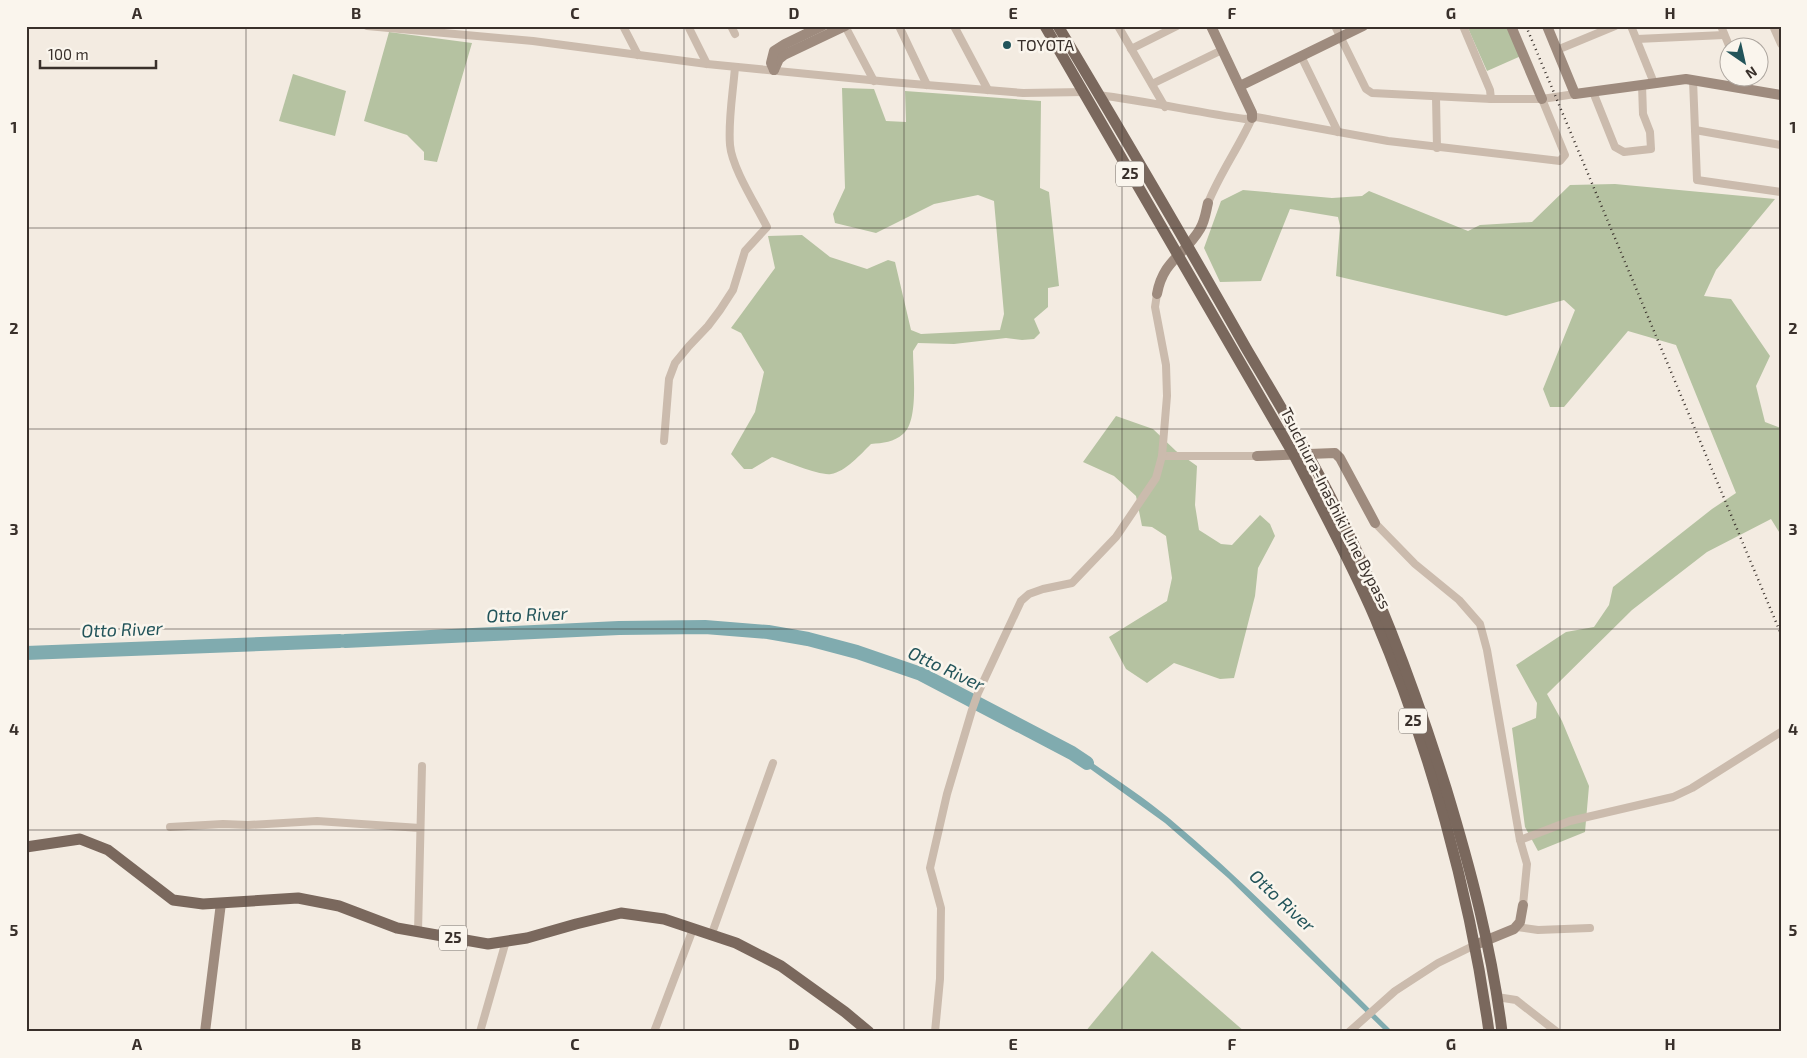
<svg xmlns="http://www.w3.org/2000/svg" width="1807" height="1058" font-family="'Exo 2',sans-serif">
<rect width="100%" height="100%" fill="#f3ebe1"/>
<g fill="#b5c2a1">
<path d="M1467 26H1508L1521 56 1487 71Z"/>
<path d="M389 32 472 43 437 162 424 160V152L407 135 364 121Z"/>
<path d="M293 74 346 91 335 136 279 121Z"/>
<path d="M842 88 874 89 886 121 906 122 905 91 1041 101 1040 188 1049 192 1059 286 1048 288V307L1034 319 1040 333 1034 339 1022 340 1006 338 954 344 918 343 913 351C913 371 919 421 903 434 894 442 883 443 871 444 861 454 845 472 831 474 820 476 785 461 772 457L752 469H744L731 454 755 412 764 372 741 333 731 328 775 268 768 236 802 235 830 257 867 269 888 260 895 262 911 330 921 334 1000 330 1004 314 994 201 978 195 934 204 876 233 835 223 833 214 845 188Z"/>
<path d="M1615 184 1775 199 1716 270 1704 296 1731 299 1770 356 1756 386 1765 422 1781 428V535L1771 519 1707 552 1632 610 1547 694 1562 721 1589 786 1585 832 1538 851 1525 827 1512 728 1536 718 1537 703 1516 665 1566 632 1594 627 1609 605 1613 587 1712 509 1736 493 1676 345 1628 331 1564 407H1550L1543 389 1575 310 1564 300 1506 316 1336 276 1340 226 1338 217 1290 209 1261 281 1220 282 1204 248 1221 201 1243 190 1332 198 1362 196 1369 191 1468 231 1480 225 1532 222 1570 185Z"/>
<path d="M1116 416 1153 429 1176 451 1197 466 1195 505 1199 530 1221 544 1232 545 1260 515 1270 524 1275 536 1258 568 1255 596 1234 678 1220 679 1174 663 1147 683 1126 669 1109 637 1167 601 1172 578 1166 536 1152 527 1142 526 1136 496 1114 476 1083 462Z"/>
<path d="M1152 951 1245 1032H1085Z"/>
</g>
<path fill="#80abaf" d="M1074 750C1106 773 1140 794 1170 819 1249 885 1320 960 1393 1032H1386L1228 878 1165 823 1071 755Z"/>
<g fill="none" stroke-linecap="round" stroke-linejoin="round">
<g stroke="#80abaf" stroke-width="14">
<path d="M345 641 619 628 705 627 768 632 808 639 857 652 921 674 1072 753 1087 763"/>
<path d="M26 653 340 641"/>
</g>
<g stroke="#cbbbad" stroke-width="8">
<path d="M367 26 533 41 707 64 890 82 1023 93 1084 92"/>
<path d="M623 26 638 55"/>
<path d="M688 26 707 64"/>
<path d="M731 26 735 34"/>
<path d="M845 26 874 81"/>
<path d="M899 26 927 85"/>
<path d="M954 26 988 90"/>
<path d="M1118 26 1165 107"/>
<path d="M1335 26 1366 89 1372 93 1491 99H1542L1575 94"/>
<path d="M1463 26 1490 90 1491 99"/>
<path d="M1631 26 1654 83"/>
<path d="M1721 26 1730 48"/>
<path d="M1773 26 1781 44"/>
<path d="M1637 39 1724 35"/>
<path d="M1131 49 1177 26"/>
<path d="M1557 50 1615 26"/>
<path d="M1301 56 1338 132"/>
<path d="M1693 80 1697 180 1781 192"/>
<path d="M1152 84 1222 50"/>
<path d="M1741 88V78"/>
<path d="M1593 92 1615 147 1624 152 1651 149 1650 132 1643 114 1642 85"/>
<path d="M1098 95C1147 101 1196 112 1245 119L1256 117 1388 141 1560 161 1565 155 1542 99"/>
<path d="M1436 97 1437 148"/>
<path d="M1695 130 1781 145"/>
<path d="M1208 203C1220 173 1239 147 1252 118"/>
<path d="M664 441 669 379 675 363 689 346 708 326 720 310 733 290 745 251 767 227C756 205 732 168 730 145 728 120 733 93 735 67"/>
<path d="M1162 456H1257"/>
<path d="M1375 523 1415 564 1459 600 1480 624 1487 650 1520 840 1527 864 1523 905"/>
<path d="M170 827 223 824 248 825 317 821 420 828"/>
<path d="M1520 840 1570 821 1673 797 1692 788 1781 732"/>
<path d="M1517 927 1538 930 1590 928"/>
<path d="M418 932 422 766"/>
<path d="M711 936 773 763"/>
<path d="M1497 997 1516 1000 1557 1032"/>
<path d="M480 1032 506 941"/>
<path d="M654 1032 693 929"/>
<path d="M935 1032 940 979 941 908 930 868 947 794 972 710 978 693 1021 601 1029 594 1043 589 1072 583 1116 537 1156 478 1162 456 1167 396 1166 365 1155 307 1157 294"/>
<path d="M1349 1032 1395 991 1438 963 1475 945"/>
</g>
<g stroke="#9e8b7e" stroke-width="10">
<path d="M1211 26 1252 113V118"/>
<path d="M1511 26 1542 99"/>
<path d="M1547 26 1575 94 1686 79 1781 95"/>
<path d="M774 70 779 59 784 55 845 26"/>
<path d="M774 70 771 63 774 51 785 44 822 26"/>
<path d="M1240 86 1363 26"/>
<path d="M1157 294C1163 260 1185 255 1200 229 1205 221 1206 211 1208 203"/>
<path d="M1257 456 1335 453 1340 458 1375 523"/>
<path d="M1475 945 1514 929 1520 922 1523 905"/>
<path d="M205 1032 221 903"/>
</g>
<g stroke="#7a685d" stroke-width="11">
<path d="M1045 26 1294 455C1322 509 1351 562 1375 618 1429 745 1470 894 1489 1032"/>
<path d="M1058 26C1122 133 1185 240 1246 348 1279 404 1313 460 1341 518 1384 605 1417 696 1446 788 1470 867 1492 949 1502 1032"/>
<path d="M26 847 80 839 108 850 173 900 203 904 298 898 339 906 397 928 488 944 527 938 576 924 621 913 664 919 736 943 781 966 845 1012 869 1032"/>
</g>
<path stroke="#39302b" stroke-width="2.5" stroke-dasharray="1 4" stroke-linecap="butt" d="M1526 26 1781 634"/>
</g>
<path fill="none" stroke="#39302b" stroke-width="1" stroke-opacity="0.55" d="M246 26V1032M466 26V1032M684 26V1032M904 26V1032M1122 26V1032M1341 26V1032M1560 26V1032M26 228H1781M26 429H1781M26 629H1781M26 830H1781"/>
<circle fill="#22545a" stroke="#faf5ed" stroke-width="2" cx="1007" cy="45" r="5"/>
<g text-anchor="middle" stroke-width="5" stroke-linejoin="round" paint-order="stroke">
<g fill="#faf5ed" stroke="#736b65" stroke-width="1">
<rect x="1116" y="161.5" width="28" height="25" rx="4"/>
<rect x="1399" y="708.5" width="28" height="25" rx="4"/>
<rect x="439" y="925.5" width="28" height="25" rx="4"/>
</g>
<g font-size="15" font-weight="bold" fill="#39302b">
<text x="1130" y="179">25</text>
<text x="1413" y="726">25</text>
<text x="453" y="943">25</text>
</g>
<g font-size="16" fill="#39302b" stroke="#faf5ed" text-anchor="start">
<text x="1017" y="51">TOYOTA</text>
</g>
<g font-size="16" fill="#39302b" stroke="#faf5ed">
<text transform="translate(1336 508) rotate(63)" y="6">Tsuchiura-Inashiki Line Bypass</text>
</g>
<g font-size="18" font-style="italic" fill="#22545a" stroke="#faf5ed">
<text transform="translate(527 615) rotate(-2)" y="6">Otto River</text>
<text transform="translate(122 630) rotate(-2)" y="6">Otto River</text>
<text transform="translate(946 669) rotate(25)" y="6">Otto River</text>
<text transform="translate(1282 901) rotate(43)" y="6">Otto River</text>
</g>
</g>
<rect width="1807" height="1058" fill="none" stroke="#faf5ed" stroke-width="55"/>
<g transform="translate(1744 62) rotate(146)"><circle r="24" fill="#faf5ed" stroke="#ada69f"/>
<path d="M0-4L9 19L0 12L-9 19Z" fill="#22545a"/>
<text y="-8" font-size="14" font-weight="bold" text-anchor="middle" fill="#39302b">N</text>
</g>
<path d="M40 60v8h116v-8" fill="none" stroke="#39302b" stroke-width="2.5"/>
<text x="48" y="60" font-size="15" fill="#39302b" stroke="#faf5ed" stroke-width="4" paint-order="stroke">100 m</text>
<rect x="28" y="28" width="1752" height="1002" fill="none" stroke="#39302b" stroke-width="2"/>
<g font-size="16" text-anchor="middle" font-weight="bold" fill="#39302b">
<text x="137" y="19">A</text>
<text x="356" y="19">B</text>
<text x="575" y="19">C</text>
<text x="794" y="19">D</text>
<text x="1013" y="19">E</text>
<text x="1232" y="19">F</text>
<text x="1451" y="19">G</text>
<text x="1670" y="19">H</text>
<text x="14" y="133">1</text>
<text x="1793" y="133">1</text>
<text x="14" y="334">2</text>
<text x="1793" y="334">2</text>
<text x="14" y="535">3</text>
<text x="1793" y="535">3</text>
<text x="14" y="735">4</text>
<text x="1793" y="735">4</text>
<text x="14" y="936">5</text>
<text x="1793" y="936">5</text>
<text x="137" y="1050">A</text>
<text x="356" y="1050">B</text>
<text x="575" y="1050">C</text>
<text x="794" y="1050">D</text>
<text x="1013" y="1050">E</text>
<text x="1232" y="1050">F</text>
<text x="1451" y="1050">G</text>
<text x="1670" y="1050">H</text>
</g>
</svg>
